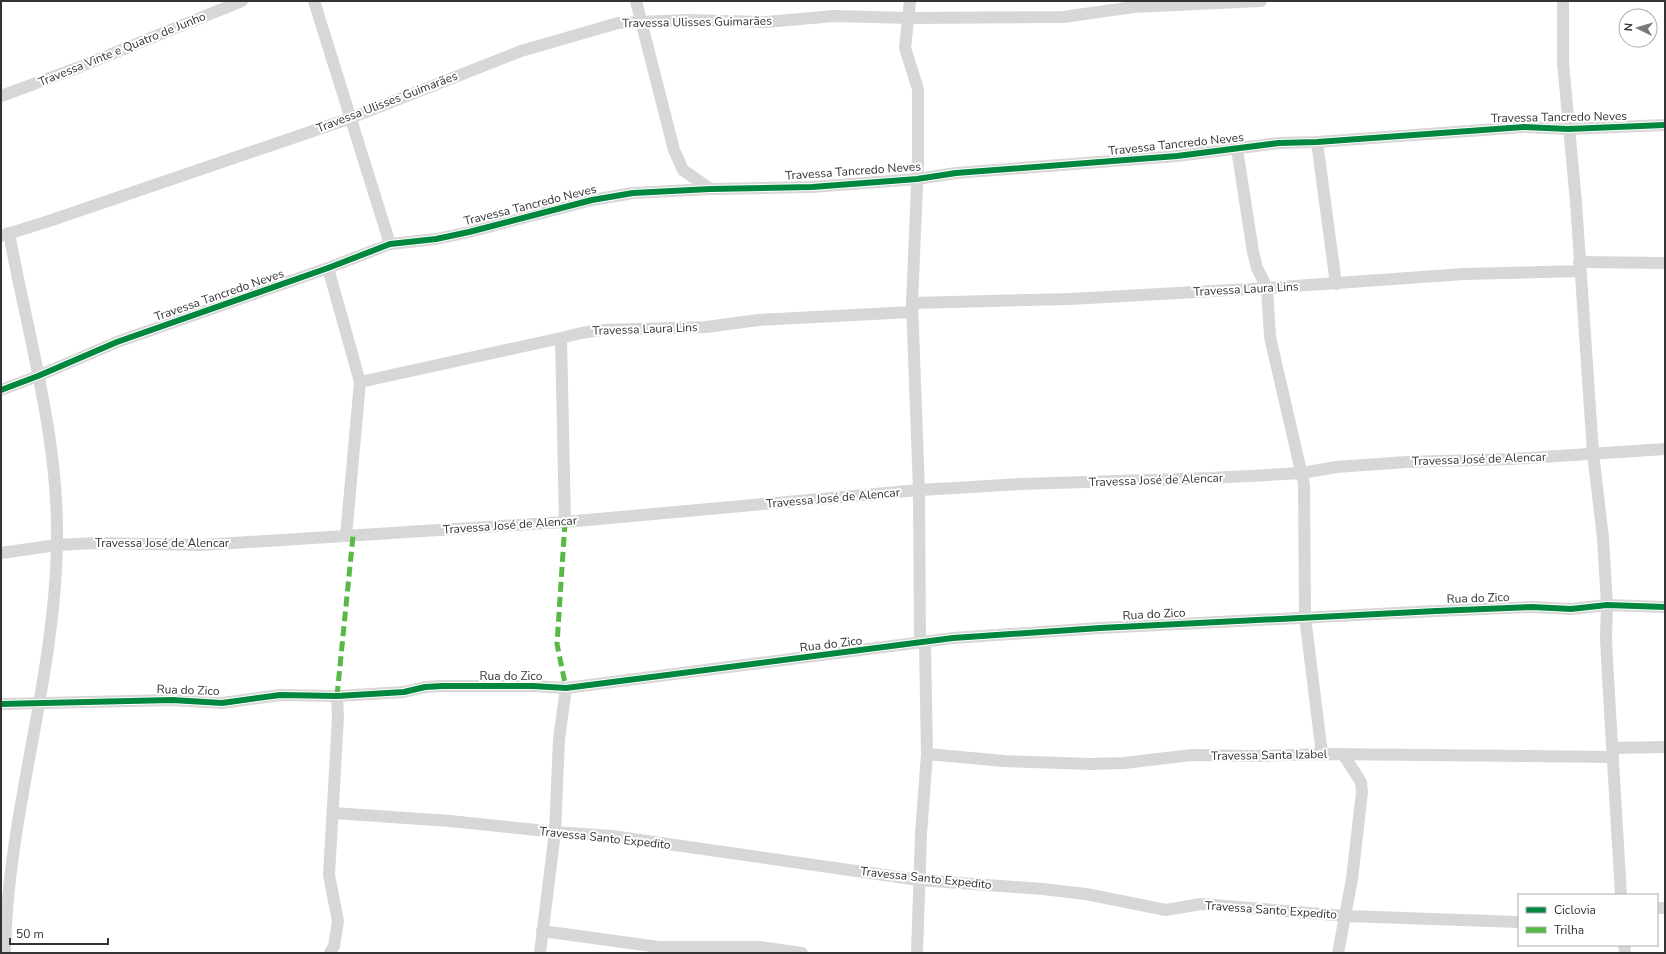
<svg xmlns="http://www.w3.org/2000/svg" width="1666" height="954" font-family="'Nunito Sans',sans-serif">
<rect width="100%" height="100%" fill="#fff"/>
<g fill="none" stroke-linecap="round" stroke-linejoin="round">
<g stroke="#d7d7d7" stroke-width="12">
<path d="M314 1 390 244"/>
<path d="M636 1 674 150 683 170 710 189"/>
<path d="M910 1 905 48 918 89V163L912 303 919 490 920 643"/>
<path d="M1563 1V63L1576 202 1593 453 1603 538 1607 605 1606 638 1608 678 1621 895"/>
<path d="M1 96 77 68 242 1"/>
<path d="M1317 142 1336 284"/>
<path d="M1237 149 1253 252 1257 268 1267 288 1270 337 1304 484 1305 617 1322 754"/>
<path d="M1 236 49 221 351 118 521 51 618 23 686 20 766 22 834 16 910 18 1063 17 1134 7 1261 1"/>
<path d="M1579 262 1665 263"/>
<path d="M328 268 360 382 346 536"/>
<path d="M912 303 1070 299 1267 288 1464 274 1580 271"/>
<path d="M561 338 565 522"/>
<path d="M360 382 561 338 581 333 601 330 706 327 758 320 912 312"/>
<path d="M1 390 38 376 117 342 328 268 390 244 436 239 469 232 592 200 633 193 710 189 812 187 917 179 956 173 1177 156 1279 143 1317 142 1524 127 1568 129 1665 125"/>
<path d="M1 553 57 545 98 543 202 545 565 522 919 490 1021 484 1211 478 1302 473 1336 467 1407 462 1511 459 1665 449"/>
<path d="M1 704 172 700 222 703 280 695 337 696 404 692 425 687 442 686H533L566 688 953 638 1100 628 1436 611 1532 607 1571 609 1607 605 1665 607"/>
<path d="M1613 748 1665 747"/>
<path d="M927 754 1004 761 1091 764 1124 763 1192 755 1253 756 1322 754 1613 757"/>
<path d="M333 813 450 821 555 832 612 836 919 880 1043 889 1086 894 1166 910 1201 904 1346 916 1519 922"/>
<path d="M1657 908H1665"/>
<path d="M542 931 659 947H760L802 953"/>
<path d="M1624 945 1625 953"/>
<path d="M5 953C7 815 55 682 57 543 59 438 28 336 9 233"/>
<path d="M330 953 334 946 338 921 329 875 338 718 337 696"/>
<path d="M540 953 555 832 559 739 566 688"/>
<path d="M917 953 921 834 927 754 925 643"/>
<path d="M1338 953 1352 879 1362 792 1361 782 1343 754"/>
</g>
<g stroke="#58b947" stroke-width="5" stroke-dasharray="10 5" stroke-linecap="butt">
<path d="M565 522 557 644 566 688"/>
<path d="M337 696 353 536"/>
</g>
<defs>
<g id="cycleway">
<path d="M1 390 38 376 117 342 328 268 390 244 436 239 469 232 592 200 633 193 710 189 812 187 917 179 956 173 1177 156 1279 143 1317 142 1524 127 1568 129 1665 125"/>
<path d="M1 704 172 700 222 703 280 695 337 696 404 692 425 687 442 686H533L566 688 953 638 1100 628 1436 611 1532 607 1571 609 1607 605 1665 607"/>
</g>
</defs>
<use href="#cycleway" stroke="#fff" stroke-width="8"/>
<use href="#cycleway" stroke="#00873e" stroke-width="6"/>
</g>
<g text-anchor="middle" stroke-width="4" stroke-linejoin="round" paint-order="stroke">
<g font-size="12" fill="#333" stroke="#fff">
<text transform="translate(697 22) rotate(-1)" y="4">Travessa Ulisses Guimarães</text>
<text transform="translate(122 49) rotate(-22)" y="4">Travessa Vinte e Quatro de Junho</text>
<text transform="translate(387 102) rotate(-21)" y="4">Travessa Ulisses Guimarães</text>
<text transform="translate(1559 117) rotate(-1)" y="4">Travessa Tancredo Neves</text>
<text transform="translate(1176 144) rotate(-6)" y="4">Travessa Tancredo Neves</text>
<text transform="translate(853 171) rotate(-4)" y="4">Travessa Tancredo Neves</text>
<text transform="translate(530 205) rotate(-14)" y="4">Travessa Tancredo Neves</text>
<text transform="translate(1246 289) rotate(-3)" y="4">Travessa Laura Lins</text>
<text transform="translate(219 295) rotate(-19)" y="4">Travessa Tancredo Neves</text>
<text transform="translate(645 329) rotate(-2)" y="4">Travessa Laura Lins</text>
<text transform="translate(1479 459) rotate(-2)" y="4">Travessa José de Alencar</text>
<text transform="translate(1156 480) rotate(-2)" y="4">Travessa José de Alencar</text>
<text transform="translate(833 498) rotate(-5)" y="4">Travessa José de Alencar</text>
<text transform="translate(510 525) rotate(-4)" y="4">Travessa José de Alencar</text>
<text x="162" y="547">Travessa José de Alencar</text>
<text transform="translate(1478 598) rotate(-2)" y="4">Rua do Zico</text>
<text transform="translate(1154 614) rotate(-3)" y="4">Rua do Zico</text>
<text transform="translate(831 644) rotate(-7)" y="4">Rua do Zico</text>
<text x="511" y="680">Rua do Zico</text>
<text transform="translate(188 690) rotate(2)" y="4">Rua do Zico</text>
<text transform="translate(1269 755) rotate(-1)" y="4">Travessa Santa Izabel</text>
<text transform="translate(605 838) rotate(6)" y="4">Travessa Santo Expedito</text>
<text transform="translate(926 878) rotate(6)" y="4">Travessa Santo Expedito</text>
<text transform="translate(1271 910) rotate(4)" y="4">Travessa Santo Expedito</text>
</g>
</g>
<rect width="1666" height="954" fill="none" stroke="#333333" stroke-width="4"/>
<rect x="1518" y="894" width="140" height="52" fill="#ffffff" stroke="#adadad"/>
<rect x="1526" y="907" width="20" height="6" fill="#00873e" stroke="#adadad"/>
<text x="1554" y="914" font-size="12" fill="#333333">Ciclovia</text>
<rect x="1526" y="927" width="20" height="6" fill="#58b947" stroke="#adadad"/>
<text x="1554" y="934" font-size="12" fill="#333333">Trilha</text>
<g transform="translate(1638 28) rotate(275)"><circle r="19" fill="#ffffff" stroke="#adadad"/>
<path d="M0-3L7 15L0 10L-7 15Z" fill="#7a7a7a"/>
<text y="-6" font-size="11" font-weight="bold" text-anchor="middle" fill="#333333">N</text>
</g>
<path d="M10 938v6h98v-6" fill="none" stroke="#333333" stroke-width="2"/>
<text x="16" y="938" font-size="12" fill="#333333" stroke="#ffffff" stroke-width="3" paint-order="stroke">50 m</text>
</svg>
